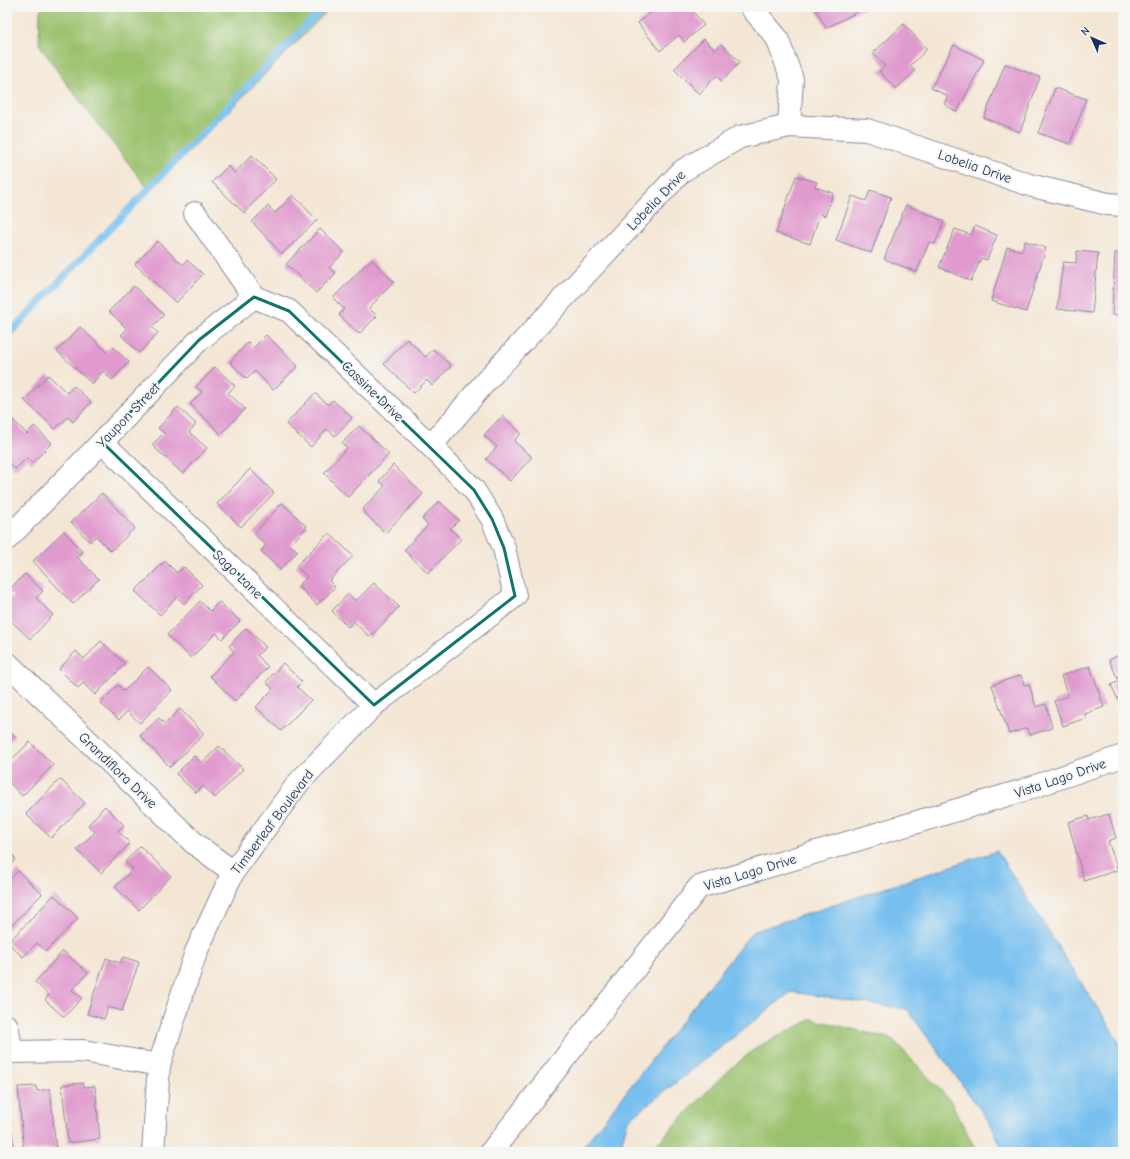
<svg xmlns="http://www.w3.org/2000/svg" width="1130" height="1159" font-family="'Comic Neue',sans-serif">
<rect width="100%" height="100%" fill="#f6f6f2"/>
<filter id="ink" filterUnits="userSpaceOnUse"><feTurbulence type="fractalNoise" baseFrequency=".025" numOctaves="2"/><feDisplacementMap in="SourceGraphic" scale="8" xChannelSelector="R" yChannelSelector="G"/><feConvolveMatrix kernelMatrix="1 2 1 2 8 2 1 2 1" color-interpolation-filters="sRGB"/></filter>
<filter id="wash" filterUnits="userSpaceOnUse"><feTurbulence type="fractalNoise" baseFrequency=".012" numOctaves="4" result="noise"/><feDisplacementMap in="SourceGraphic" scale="16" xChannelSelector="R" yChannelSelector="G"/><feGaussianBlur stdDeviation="0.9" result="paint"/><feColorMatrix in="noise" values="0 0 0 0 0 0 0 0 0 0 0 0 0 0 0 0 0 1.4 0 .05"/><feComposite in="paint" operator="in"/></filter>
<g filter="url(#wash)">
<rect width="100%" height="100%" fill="#f4e6d4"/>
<g fill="#9ac16c" stroke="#5a7865">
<path d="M42 7H331L150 191 63 79 39 44 40 12Z"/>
<path d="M812 1019 892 1039 950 1100 977 1152H654L653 1148 723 1075 757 1047Z"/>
</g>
<path fill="#76bfef" stroke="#4877a6" d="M997 851 1123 1048V1152H1004L990 1123 907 1009 791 992 628 1120 619 1152H579L752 932Z"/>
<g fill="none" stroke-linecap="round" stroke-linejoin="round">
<path stroke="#76bfef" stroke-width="7" d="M7 336 103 236 324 7"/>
</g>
<g id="blocks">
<g fill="#e09ace">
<path d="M658 7H679L682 11 686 7H689L704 25 684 42 679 35 660 51 638 23Z"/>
<path d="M817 7H867L826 28 815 8Z"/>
<path d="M904 24 927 49 910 66 915 71 896 89 879 71 885 66 873 53Z"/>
<path d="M704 39 715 50 721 44 740 62 722 81 716 76 699 94 674 69Z"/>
<path d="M954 45 984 60 957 112 944 104 948 96 931 88Z"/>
<path d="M1005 64 1040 77 1020 132 984 118Z"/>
<path d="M1055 88 1086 99 1070 144 1038 133Z"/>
<path d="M252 155 276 179 244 213 212 182 228 166 235 173Z"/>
<path d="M796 176 817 182 815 187 833 193 825 216 820 214 810 244 776 233Z"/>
<path d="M870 190 891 197 871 253 836 240 852 196 866 201Z"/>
<path d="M293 195 317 220 282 254 252 222 268 206 275 213Z"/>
<path d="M906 205 944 221 935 244 929 242 917 272 884 259Z"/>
<path d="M975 226 997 235 987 260 981 258 971 281 939 267 955 229 971 235Z"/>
<path d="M320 229 344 252 329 268 336 273 316 293 286 264Z"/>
<path d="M157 241 183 265 187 260 203 274 176 303 135 264Z"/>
<path d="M1025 241 1046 248 1026 312 991 301 1007 247 1022 251Z"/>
<path d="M1077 251 1098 253 1092 313 1057 309 1063 262 1076 263Z"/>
<path d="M1115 253H1123V315H1112Z"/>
<path d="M371 259 394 282 369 308 377 316 359 334 339 315 344 309 333 298Z"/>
<path d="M134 286 164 315 152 327 158 333 139 353 121 335 127 329 109 311Z"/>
<path d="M80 327 107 352 112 346 129 362 112 380 103 371 92 384 57 351Z"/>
<path d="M266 335 298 366 273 390 255 371 247 379 230 362 248 342 253 348Z"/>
<path d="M407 339 426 357 433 349 451 366 432 386 427 380 414 393 384 364Z"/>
<path d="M215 367 235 386 228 393 245 409 221 434 190 404 202 392 196 387Z"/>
<path d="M48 375 67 393 74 386 91 402 73 422 68 417 55 429 24 400Z"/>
<path d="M315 393 328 405 333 400 352 418 335 436 327 429 311 447 286 424Z"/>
<path d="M178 407 196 424 189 432 207 448 183 474 152 445 164 433 158 428Z"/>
<path d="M9 416 27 434 34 426 52 443 32 463 27 458 15 469 7 461V419Z"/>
<path d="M502 416 521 433 514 441 532 457 510 481 486 459 497 447 484 435Z"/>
<path d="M359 426 389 454 348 497 324 473 347 448 342 443Z"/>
<path d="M393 465 423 494 385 533 362 510 385 486 379 481Z"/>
<path d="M250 469 274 493 241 527 217 504Z"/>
<path d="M102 493 135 528 111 551 96 536 90 542 71 522Z"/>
<path d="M439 501 459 520 450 529 461 539 428 573 404 550 428 525 422 519Z"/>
<path d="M282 503 307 527 290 545 298 551 280 570 261 551 266 545 254 534Z"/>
<path d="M64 531 83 552 77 557 99 579 73 604 33 561Z"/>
<path d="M329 533 353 556 329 581 335 587 317 605 298 586 307 577 296 566Z"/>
<path d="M165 561 177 573 184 567 202 585 184 604 177 597 160 615 135 591Z"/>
<path d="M25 574 43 591 36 598 53 615 30 639 7 617V603L13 596 8 591Z"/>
<path d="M374 583 399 607 370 637 354 622 348 627 332 611 348 594 356 601Z"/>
<path d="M200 601 210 611 219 602 240 621 222 639 216 633 191 658 167 635Z"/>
<path d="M246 628 266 647 257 655 268 667 235 701 210 676 234 652 229 646Z"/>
<path d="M101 641 125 664 95 695 83 683 78 688 59 669 76 651 84 659Z"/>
<path d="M1123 653V708H1122L1111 685 1119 681 1109 660Z"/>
<path d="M283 663 302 682 297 687 311 700 281 731 256 707 273 689 266 682Z"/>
<path d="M1090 666 1104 707 1085 714 1086 718 1063 726 1054 701 1068 696 1061 676Z"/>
<path d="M148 667 172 690 140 723 127 711 119 720 100 703 118 685 124 691Z"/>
<path d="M1021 675 1024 685 1029 684 1036 707 1046 704 1052 728 1029 735 1027 728 1009 734 992 685Z"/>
<path d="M180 709 204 734 170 767 140 736 159 718 165 724Z"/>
<path d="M7 729 15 736 7 744Z"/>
<path d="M30 742 53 765 22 796 7 780V764Z"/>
<path d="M219 746 243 769 215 798 203 786 196 793 176 774 194 756 202 763Z"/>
<path d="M60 779 85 803 51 838 26 814Z"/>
<path d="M105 806 124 825 118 831 130 843 101 873 77 850 95 832 88 825Z"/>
<path d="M1109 814 1116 838 1108 841 1118 870 1084 881 1068 822 1088 816 1089 820Z"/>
<path d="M140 846 171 876 139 910 115 887 133 869 125 862Z"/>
<path d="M7 850 16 859 7 869Z"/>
<path d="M18 871 42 894 8 929 7 928V882Z"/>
<path d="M54 895 78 918 46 951 37 943 23 957 8 943Z"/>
<path d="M63 951 88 973 72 990 82 998 64 1017 45 1000 49 995 35 982Z"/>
<path d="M123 957 139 962 122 1011 108 1007 104 1019 87 1014 106 958 120 963Z"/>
<path d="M83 1083 84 1087 95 1086 100 1139 68 1143 62 1085Z"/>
<path d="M36 1086 37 1091 50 1089 56 1148 24 1152 18 1087Z"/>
<path d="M7 1093H8L14 1152H7Z"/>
</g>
</g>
</g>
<g filter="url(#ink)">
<use href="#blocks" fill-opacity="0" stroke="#888a99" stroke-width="1"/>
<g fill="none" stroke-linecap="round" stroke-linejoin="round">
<defs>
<g id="minor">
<path d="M751 7 777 38 792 79 789 126"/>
<path d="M102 442 374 705"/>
<path d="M431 446 486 381 682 171 740 137 789 126 867 130 1033 186 1108 204 1123 205"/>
<path d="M7 539 102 442 199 340 254 297"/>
<path d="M7 663 194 843 233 872"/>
<path d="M7 1026 12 1052"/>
<path d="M7 1052 83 1051 159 1065"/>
<path d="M153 1152 159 1065 196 952 233 872 299 782 374 705 515 596 504 548 492 519 474 490 431 446 289 311 254 297 195 213"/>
<path d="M491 1152 699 887 1024 790 1123 756"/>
</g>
</defs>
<use href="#minor" stroke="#888a99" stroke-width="24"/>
<use href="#minor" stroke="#fff" stroke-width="22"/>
</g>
</g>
<path fill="none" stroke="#0f766e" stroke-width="3" stroke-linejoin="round" d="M254 297 289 311 474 490 492 519 504 548 515 596 374 705 102 442 199 340Z"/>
<g text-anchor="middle" stroke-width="4" stroke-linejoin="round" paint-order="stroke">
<g font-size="14" fill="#1b2f5e" stroke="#f6f6f2">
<text transform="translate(975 166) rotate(19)" y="5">Lobelia Drive</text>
<text transform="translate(656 200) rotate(-46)" y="5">Lobelia Drive</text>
<text transform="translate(373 391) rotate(44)" y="5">Cassine Drive</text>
<text transform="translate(128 415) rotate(-46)" y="5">Yaupon Street</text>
<text transform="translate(238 574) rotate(44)" y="5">Sago Lane</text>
<text transform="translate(118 770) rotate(44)" y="5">Grandiflora Drive</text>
<text transform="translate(1060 778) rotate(-19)" y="5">Vista Lago Drive</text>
<text transform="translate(272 822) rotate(-53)" y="5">Timberleaf Boulevard</text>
<text transform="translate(750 872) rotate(-17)" y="5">Vista Lago Drive</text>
</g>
</g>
<rect width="1130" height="1159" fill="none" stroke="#f6f6f2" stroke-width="24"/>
<g transform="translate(1092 38) rotate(315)" stroke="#f6f6f2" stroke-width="3" paint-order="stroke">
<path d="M0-3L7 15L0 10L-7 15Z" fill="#1b2f5e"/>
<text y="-6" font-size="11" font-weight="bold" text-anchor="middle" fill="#1b2f5e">N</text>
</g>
</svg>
